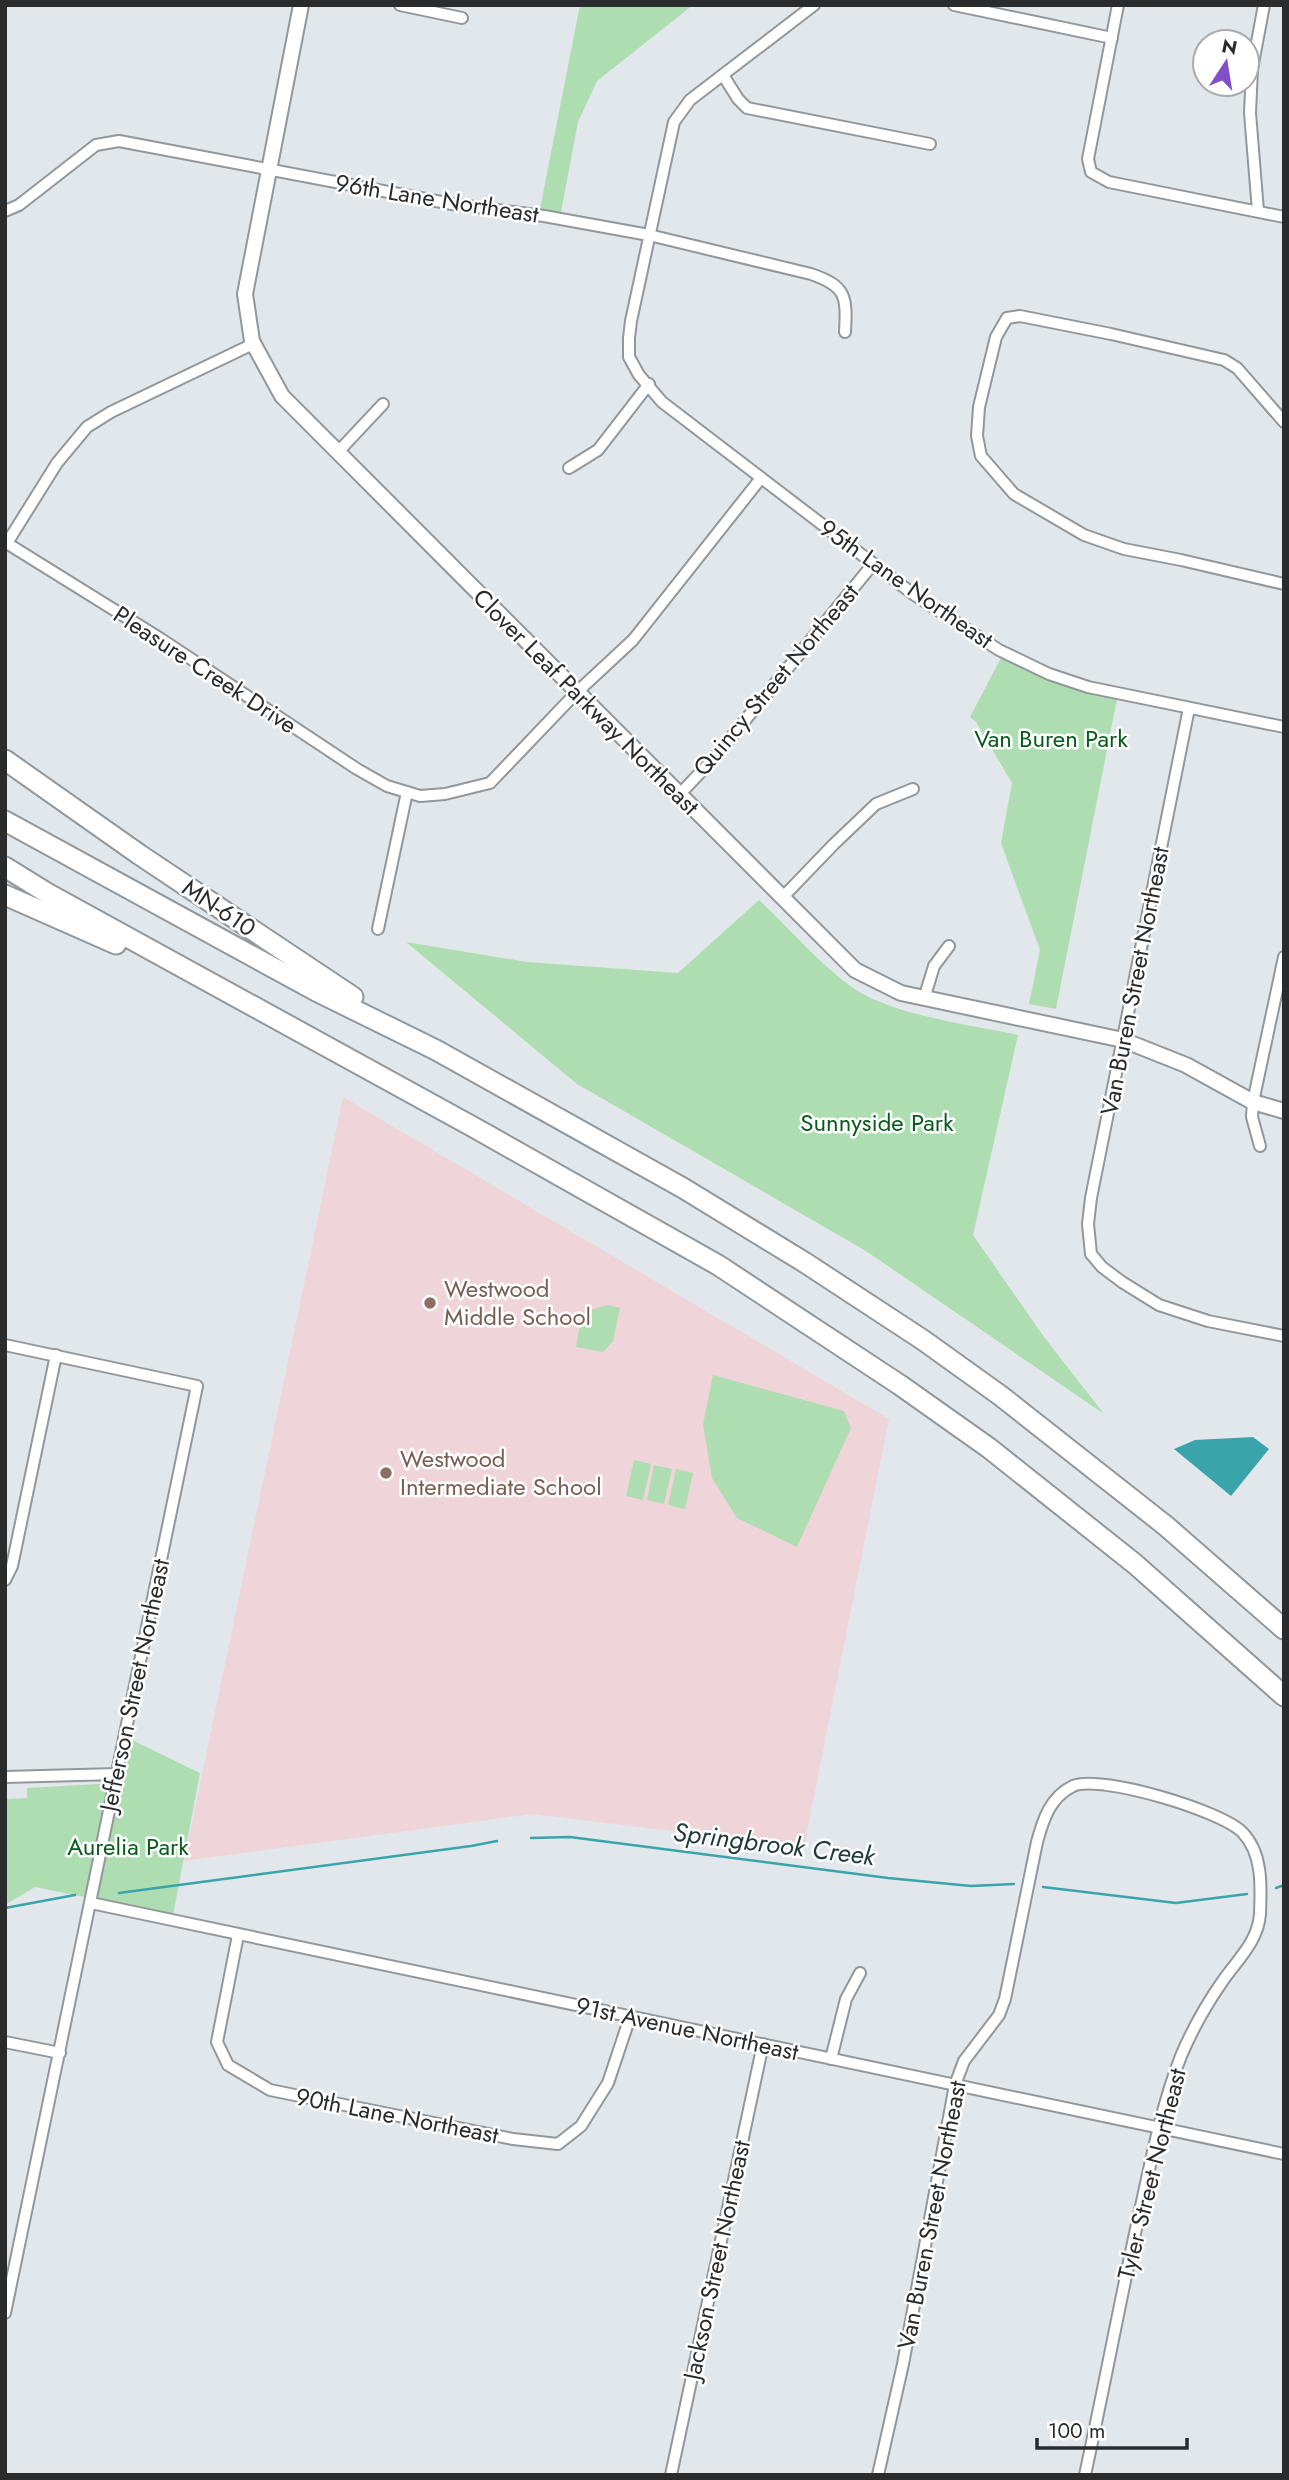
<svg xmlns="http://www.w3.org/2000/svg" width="1289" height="2480" font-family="Jost,sans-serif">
<rect width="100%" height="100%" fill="#e2e7eb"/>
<path fill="#efd5da" d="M343 1097 889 1419 804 1847 533 1814 184 1861Z"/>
<g fill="#aeddb1">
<path d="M580 5H693L597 81 578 122 561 212 540 209Z"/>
<path d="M1001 658C1039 677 1076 689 1117 699L1056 1009 1029 1004 1040 950 1001 843 1012 783 976 722 970 717Z"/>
<path d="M759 900C790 929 819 964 853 988 895 1016 968 1024 1018 1035L973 1235 1044 1337 1104 1414 866 1251 577 1084 406 942 527 962 678 973Z"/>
<path d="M608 1305 620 1308 613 1341 603 1352 576 1347 582 1312Z"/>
<path d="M713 1375 844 1411 851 1428 797 1547 737 1518 712 1478 703 1424Z"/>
<path d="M634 1460 651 1464 643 1500 626 1496Z"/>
<path d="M654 1465 672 1469 664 1504 647 1500Z"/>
<path d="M676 1469 693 1473 685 1509 668 1505Z"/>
<path d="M132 1740 200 1773 173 1915 35 1887 5 1905V1799L27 1798V1788L99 1784 123 1789Z"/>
</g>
<path fill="#39a4aa" d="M1253 1437 1269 1449 1231 1496 1174 1449 1195 1440Z"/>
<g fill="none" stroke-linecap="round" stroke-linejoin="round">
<g stroke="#39a4aa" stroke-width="2.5">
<path d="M531 1838 570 1837 888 1878 971 1886 1014 1884"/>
<path d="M1043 1887 1176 1903 1247 1894"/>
<path d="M1276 1888 1284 1885"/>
<path d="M119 1893 471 1846 497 1841"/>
<path d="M5 1908 75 1895"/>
</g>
<defs>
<g id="minor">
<path d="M400 5 462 18"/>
<path d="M814 5 690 100 674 122 631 321 629 338V357L639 375 662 402 913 594 999 650 1049 674 1088 687 1284 727"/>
<path d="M954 5 1112 38"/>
<path d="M1118 5 1088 159 1091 172 1109 182 1284 217"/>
<path d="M723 75 738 99 747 108 930 144"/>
<path d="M5 211 19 205 96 145 119 141 452 204 544 216 649 235 811 274C846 286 847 296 845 332"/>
<path d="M1258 211 1250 113 1252 69 1264 5"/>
<path d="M1284 422 1237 368 1224 360 1111 334 1020 316 1007 318 996 337 979 407 977 436 981 456 1014 494 1084 535 1124 549 1181 560 1284 584"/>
<path d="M338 452 383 404"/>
<path d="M569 468 598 450 649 384"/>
<path d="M5 542 161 639 357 769 387 786 420 796 445 794 490 783 576 693 633 640 761 478"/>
<path d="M7 543 57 463 87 427 111 412 253 344"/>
<path d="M1189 708 1091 1198 1088 1224 1091 1254 1102 1267 1122 1282 1159 1305 1208 1321 1284 1336"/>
<path d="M678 796 715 757 873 564"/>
<path d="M782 898 834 844 876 804 913 789"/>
<path d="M378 929 407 792"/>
<path d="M924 999 934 966 949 946"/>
<path d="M1260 1146 1252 1117 1253 1102 1284 957"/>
<path d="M5 1345 197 1386 5 2313"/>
<path d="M5 1580 12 1566 56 1355"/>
<path d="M5 1777 117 1774"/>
<path d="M91 1903 1284 2154"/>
<path d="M238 1935 217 2042 228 2065 270 2090 513 2139 558 2144 581 2126 608 2083 630 2017"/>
<path d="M5 2042 60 2053"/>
<path d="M831 2059 846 1999 860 1973"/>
<path d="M671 2475 763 2044"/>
<path d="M878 2475 903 2364 955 2085 964 2061 999 2015 1005 1999 1037 1842C1043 1820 1050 1797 1073 1786 1100 1774 1223 1811 1243 1833 1263 1854 1261 1887 1260 1914 1258 1942 1237 1960 1222 1982 1206 2005 1192 2030 1181 2056 1161 2107 1151 2162 1139 2215 1120 2301 1104 2388 1085 2475"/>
</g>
<path id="tertiary" d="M301 5 245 294 252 341 282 396 855 970 901 993 1123 1040 1186 1065 1253 1102 1284 1111"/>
<g id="motorway">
<path d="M5 760 140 855 353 997"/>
<path d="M5 821 316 991 436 1050 683 1188 804 1262 923 1340 1001 1396 1166 1526 1284 1629"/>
<path d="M5 867 47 893 475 1128 718 1265 900 1385 989 1448 1135 1564 1284 1696"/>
<path d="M5 895 116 944"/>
</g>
</defs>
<use href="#minor" stroke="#92979b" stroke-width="14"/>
<use href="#tertiary" stroke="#92979b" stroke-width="18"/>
<use href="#motorway" stroke="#92979b" stroke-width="23"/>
<use href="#minor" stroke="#fff" stroke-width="10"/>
<use href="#tertiary" stroke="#fff" stroke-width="14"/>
<use href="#motorway" stroke="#fff" stroke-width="19"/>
</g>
<g fill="#8d6e63" stroke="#fff" stroke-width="2.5">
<circle cx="430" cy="1303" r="7"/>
<circle cx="386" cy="1473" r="7"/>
</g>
<g text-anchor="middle" stroke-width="5" stroke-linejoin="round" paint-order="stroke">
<g font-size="24" fill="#292b2d" stroke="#fff">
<text transform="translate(437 199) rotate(9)" y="8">96th Lane Northeast</text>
<text transform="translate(906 584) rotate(35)" y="8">95th Lane Northeast</text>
<text transform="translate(205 670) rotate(33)" y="8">Pleasure Creek Drive</text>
<text transform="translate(776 680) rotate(-50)" y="8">Quincy Street Northeast</text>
<text transform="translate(586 702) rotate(45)" y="8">Clover Leaf Parkway Northeast</text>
<text transform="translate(219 908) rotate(34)" y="8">MN-610</text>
<text transform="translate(1135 981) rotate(-79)" y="8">Van Buren Street Northeast</text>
<text transform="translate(135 1685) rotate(-78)" y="8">Jefferson Street Northeast</text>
<text transform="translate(687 2029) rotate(12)" y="8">91st Avenue Northeast</text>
<text transform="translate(397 2116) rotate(11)" y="8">90th Lane Northeast</text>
<text transform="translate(1152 2174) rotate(-76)" y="8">Tyler Street Northeast</text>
<text transform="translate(932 2215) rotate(-79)" y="8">Van Buren Street Northeast</text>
<text transform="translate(717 2260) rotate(-78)" y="8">Jackson Street Northeast</text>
</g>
<g font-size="24" fill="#095b1d" stroke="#fff">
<text x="1051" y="747">Van Buren Park</text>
<text x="877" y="1131">Sunnyside Park</text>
<text x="128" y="1855">Aurelia Park</text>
</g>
<g font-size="24" fill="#785e54" stroke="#fff" text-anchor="start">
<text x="444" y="1297">Westwood<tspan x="444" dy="28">Middle School</tspan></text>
<text x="400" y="1467">Westwood<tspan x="400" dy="28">Intermediate School</tspan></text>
</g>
<g font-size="26" font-style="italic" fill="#223a3b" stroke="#fff">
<text transform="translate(774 1844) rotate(7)" y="9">Springbrook Creek</text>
</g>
</g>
<rect width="1289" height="2480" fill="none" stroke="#292b2d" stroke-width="14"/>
<g transform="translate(1226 63) rotate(12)"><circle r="33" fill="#ffffff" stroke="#a9aaab" stroke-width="2"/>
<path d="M0-5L12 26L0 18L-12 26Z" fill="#824fc7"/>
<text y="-10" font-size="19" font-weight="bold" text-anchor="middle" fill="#292b2d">N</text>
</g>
<path d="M1037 2438v10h150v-10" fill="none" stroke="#292b2d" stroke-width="3.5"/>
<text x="1048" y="2438" font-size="21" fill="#292b2d" stroke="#ffffff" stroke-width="5" paint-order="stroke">100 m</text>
</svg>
